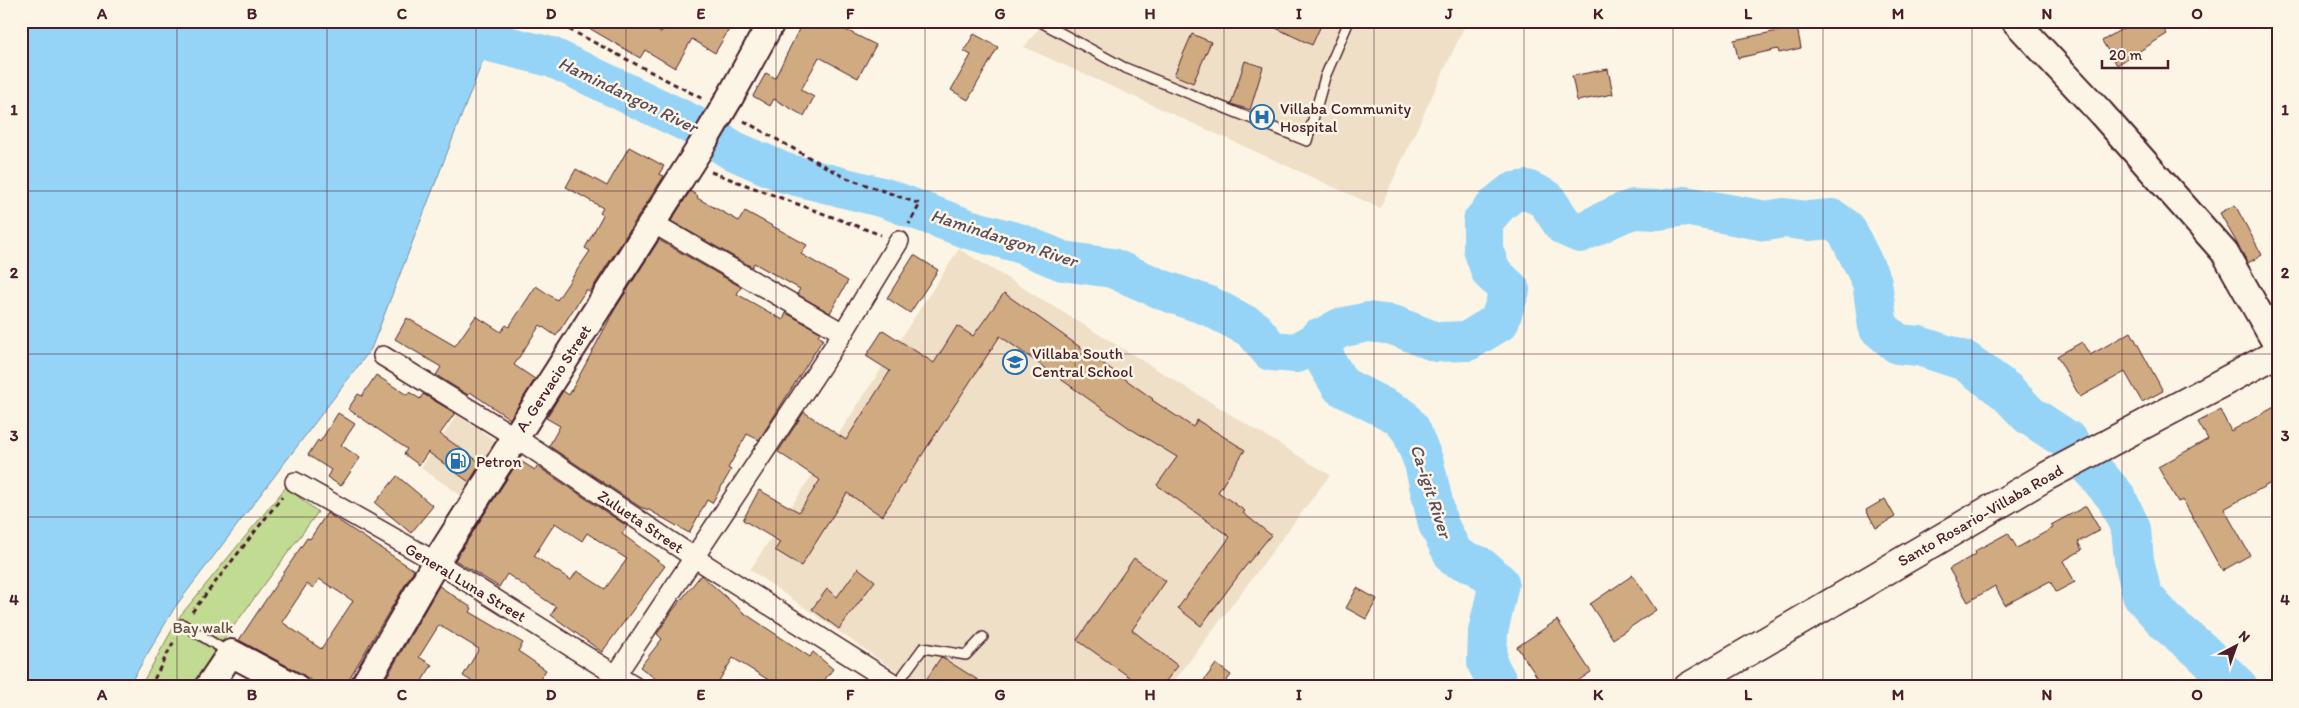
<svg xmlns="http://www.w3.org/2000/svg" width="2299" height="708" font-family="Itim,sans-serif">
<rect width="100%" height="100%" fill="#fcf5e5"/>
<filter id="ink" filterUnits="userSpaceOnUse"><feTurbulence type="fractalNoise" baseFrequency=".02" numOctaves="2"/><feDisplacementMap in="SourceGraphic" scale="10" xChannelSelector="R" yChannelSelector="G"/><feConvolveMatrix kernelMatrix="1 2 1 2 8 2 1 2 1" color-interpolation-filters="sRGB"/></filter>
<g filter="url(#ink)">
<g fill="#efdfc7">
<path d="M1045 21H1467L1380 208 1024 47Z"/>
<path d="M959 249 1330 475 1170 687H919L750 570Z"/>
<path d="M457 415 497 442 460 495 421 468Z"/>
</g>
<path fill="#c2db92" stroke="#867d5e" d="M286 487 318 512 210 658 194 687H140L180 616Z"/>
<path fill="#95d4f6" stroke="#778ca5" d="M21 21H472L487 27 490 42 371 349 175 607 128 687H21Z"/>
<g fill="none" stroke-linecap="round" stroke-linejoin="round">
<g stroke="#95d4f6" stroke-width="40">
<path d="M490 42 551 57 691 124 732 150 785 173 885 198 968 229 1019 243 1063 261 1112 268 1163 290 1209 306 1253 329 1271 351 1297 353 1340 328 1368 322 1393 325 1436 342 1468 341 1499 322 1510 290 1491 272 1483 249V221L1498 204 1513 192 1527 190 1546 199 1564 226 1580 233 1622 213 1634 209 1659 210 1685 206 1766 221 1784 218 1808 221 1832 219 1846 229 1872 282 1878 327 1898 344 1919 346 1965 361 2006 391 2029 415 2067 440 2116 497 2131 529 2134 560 2142 595 2167 623 2200 650 2238 687"/>
<path d="M1319 338 1326 361 1341 386 1400 416 1411 430 1424 463 1438 524 1455 557 1479 566 1499 583 1488 632 1487 663 1500 687"/>
</g>
</g>
<g fill="#d0ab82" stroke="#4a1f2b" fill-rule="evenodd">
<path d="M577 21H640L661 33 666 24 662 21H734L715 53 692 39 675 68 645 50 640 58Z"/>
<path d="M803 21H828L876 45 858 78 819 57 801 90 814 97 804 116 774 99 770 106 753 96 766 73 775 78Z"/>
<path d="M1261 21H1323L1312 45Z"/>
<path d="M2135 21H2158L2167 34 2117 65 2102 41Z"/>
<path d="M1797 27 1801 48 1779 53 1778 49 1738 58 1734 40Z"/>
<path d="M974 34 998 47 968 100 951 90 971 55 964 51Z"/>
<path d="M1192 34 1211 42 1193 83 1174 75Z"/>
<path d="M1245 61 1263 67 1250 110 1231 104Z"/>
<path d="M1608 69 1613 94 1577 101 1572 76Z"/>
<path d="M629 147 664 166 659 174 664 176 590 292 586 290 556 336 540 325 514 365 535 379 510 419 470 392 468 395 436 375 441 367 395 339 407 318 455 346 476 316 501 332 506 325 509 327 536 286 557 300 590 251 585 248 603 215 600 213 603 208 566 187 576 169 607 186Z"/>
<path d="M690 191 698 196 697 198 739 221 745 211 807 245 801 254 848 281 830 313 797 294 800 289 754 263 752 267 671 221Z"/>
<path d="M2235 205 2262 255 2248 263 2220 213Z"/>
<path d="M659 240 741 287 737 294 783 320 786 313 820 332 818 336 823 339 759 440 747 434 728 468 731 470 712 503 707 500 689 533 649 510 640 507 549 446 560 426 546 418 563 391 569 395 615 309Z"/>
<path d="M914 255 938 270 910 313 887 298Z"/>
<path d="M1004 293 1153 399 1152 400 1193 427 1197 420 1245 450 1218 492 1245 511 1243 513 1271 535 1244 568 1201 626 1178 608 1230 537 1157 485 1177 457 1131 429 1000 336 882 516 847 493 801 566 775 550 780 542 743 520 759 490 799 512 820 480 778 452 804 412 846 440 890 371 866 356 883 330 934 363 957 326 973 336Z"/>
<path d="M2131 332 2163 391 2142 402 2125 372 2080 397 2057 356 2082 342 2090 355Z"/>
<path d="M376 375 407 395 409 392 420 399 423 394 455 413 440 434 481 463 469 482 428 452 419 465 404 454 407 449 348 409 358 394 362 396Z"/>
<path d="M2278 405V479L2224 509 2250 555 2222 571 2183 500 2178 502 2158 467 2208 439 2198 422 2220 410 2231 431Z"/>
<path d="M338 413 355 424 341 445 360 458 341 486 327 477 331 470 308 455 318 440 320 442Z"/>
<path d="M519 460 535 470 537 466 627 526 622 534 665 566 602 652 551 615 556 607 507 574 499 587 455 560ZM555 523 582 541 587 533 627 559 605 589 577 571 571 580 534 556Z"/>
<path d="M397 476 433 506 411 533 375 503Z"/>
<path d="M1885 499 1895 517 1876 528 1866 510Z"/>
<path d="M2086 506 2100 530 2078 542 2082 550 2063 561 2075 582 2056 592 2050 581 2005 605 1995 586 1968 602 1949 569 1976 554 1975 551 2008 533 2017 548 2053 528 2051 525Z"/>
<path d="M327 513 414 570 344 687H320L302 674 239 640 307 538 310 539ZM319 579 353 601 321 649 282 622 307 584 313 588Z"/>
<path d="M1134 558 1166 581 1132 630 1178 666 1161 687H1124L1131 678 1077 640Z"/>
<path d="M858 568 875 581 839 629 812 609 827 589 837 597Z"/>
<path d="M701 575 744 613 810 657 813 652 833 669 819 687H780L733 658 715 687H679L669 680 665 686 640 667 662 639 657 634 673 610Z"/>
<path d="M1633 575 1656 610 1613 639 1590 604Z"/>
<path d="M439 586 472 608 470 612 523 643 518 651 546 670 535 687H481L463 676 479 649 439 625 419 657 432 665 418 687H381Z"/>
<path d="M1357 588 1377 599 1366 619 1346 608Z"/>
<path d="M1557 620 1591 672 1569 687H1544L1517 647Z"/>
<path d="M941 657 943 658 989 687H937L926 680Z"/>
<path d="M1216 664 1231 675 1222 687H1199Z"/>
</g>
<g fill="none" stroke-linecap="round" stroke-linejoin="round">
<defs>
<g id="lane">
<path d="M1039 21 1123 67 1307 141 1325 77 1349 21"/>
<path d="M182 624 228 652"/>
<path d="M896 685 923 648 966 655 983 637"/>
</g>
<g id="street">
<path d="M653 223 843 333"/>
<path d="M383 356 515 437 695 558 899 687"/>
<path d="M295 482 436 562 635 687"/>
<path d="M608 687 843 333 899 241"/>
</g>
<g id="secondary">
<path d="M2015 21 2101 113 2225 253 2278 347"/>
<path d="M729 99 772 21"/>
<path d="M208 687 231 653 295 687"/>
<path d="M363 687 436 562 700 148"/>
</g>
<path id="primary" d="M1688 687 2047 476 2278 353"/>
</defs>
<use href="#lane" stroke="#4a1f2b" stroke-width="12"/>
<use href="#street" stroke="#4a1f2b" stroke-width="22"/>
<use href="#secondary" stroke="#4a1f2b" stroke-width="30"/>
<use href="#primary" stroke="#4a1f2b" stroke-width="31"/>
<g stroke="#4a1f2b" stroke-width="3" stroke-dasharray="5 4" stroke-linecap="butt">
<path d="M553 21 703 99"/>
<path d="M744 121 844 177 920 204 909 224"/>
<path d="M711 172 881 235"/>
<path d="M192 612 282 497"/>
<path d="M150 687 175 639"/>
</g>
<use href="#lane" stroke="#fcf5e5" stroke-width="9"/>
<use href="#street" stroke="#fcf5e5" stroke-width="19"/>
<use href="#secondary" stroke="#fcf5e5" stroke-width="26"/>
<use href="#primary" stroke="#fcf5e5" stroke-width="28"/>
<defs>
<path id="secondary-bridge" d="M700 148 729 99"/>
</defs>
<use href="#secondary-bridge" stroke="#4a1f2b" stroke-width="30" stroke-linecap="butt"/>
<use href="#secondary-bridge" stroke="#fcf5e5" stroke-width="26"/>
</g>
</g>
<path fill="none" stroke="#4a1f2b" stroke-width="1" stroke-opacity="0.55" d="M177 21V687M327 21V687M476 21V687M626 21V687M776 21V687M925 21V687M1075 21V687M1224 21V687M1374 21V687M1524 21V687M1673 21V687M1823 21V687M1972 21V687M2122 21V687M21 191H2278M21 354H2278M21 517H2278"/>
<defs>
<symbol id="hospital-ring" viewBox="-11 -11 22 22"><circle r="9.5" fill="#fcf5e5" stroke="#1f6fb2" stroke-width="1.5"/><path d="M-5-5h3v3.5h4V-5h3V5h-3V1.5h-4V5h-3Z" fill="#1f6fb2"/></symbol>
<symbol id="school-ring" viewBox="-11 -11 22 22"><circle r="9.5" fill="#fcf5e5" stroke="#1f6fb2" stroke-width="1.5"/><path d="M0-5L7-2L0 1L-7-2ZM-4 1L0 2.5L4 1V4Q0 6-4 4Z" fill="#1f6fb2"/></symbol>
<symbol id="fuel-ring" viewBox="-11 -11 22 22"><circle r="9.5" fill="#fcf5e5" stroke="#1f6fb2" stroke-width="1.5"/><path d="M-5.5-6h7V0h2V4h1.3V-2.5L3-4.5l.8-.8L6-3V5H2.5V1h-1V6h-7ZM-4.2-4.7v3.2H.2V-4.7Z" fill="#1f6fb2"/></symbol>
</defs>
<g fill-rule="evenodd">
<use href="#hospital-ring" x="1248" y="103" width="28" height="28"/>
<use href="#school-ring" x="1001" y="348" width="28" height="28"/>
<use href="#fuel-ring" x="444" y="447" width="28" height="28"/>
</g>
<g text-anchor="middle" stroke-width="5" stroke-linejoin="round" paint-order="stroke">
<g font-size="16" fill="#4a1f2b" stroke="#fcf5e5" text-anchor="start">
<text x="1280" y="114">Villaba Community<tspan x="1280" dy="18">Hospital</tspan></text>
<text x="1032" y="359">Villaba South<tspan x="1032" dy="18">Central School</tspan></text>
<text x="476" y="467">Petron</text>
</g>
<g font-size="16" fill="#4a1f2b" stroke="#fcf5e5">
<text transform="translate(553 378) rotate(-57)" y="6">A. Gervacio Street</text>
<text transform="translate(1980 515) rotate(-30)" y="6">Santo Rosario-Villaba Road</text>
<text transform="translate(641 521) rotate(34)" y="6">Zulueta Street</text>
<text transform="translate(466 582) rotate(31)" y="6">General Luna Street</text>
</g>
<g font-size="16" fill="#684e45" stroke="#fcf5e5">
<text x="203" y="633">Bay walk</text>
</g>
<g font-size="18" font-style="italic" fill="#5d4c5e" stroke="#fcf5e5">
<text transform="translate(628 95) rotate(26)" y="6">Hamindangon River</text>
<text transform="translate(1004 238) rotate(18)" y="6">Hamindangon River</text>
<text transform="translate(1431 491) rotate(72)" y="6">Ca-igit River</text>
</g>
</g>
<rect width="2299" height="708" fill="none" stroke="#fcf5e5" stroke-width="55"/>
<g transform="translate(2236 646) rotate(41)" stroke="#fcf5e5" stroke-width="4" paint-order="stroke">
<path d="M0-4L9 19L0 12L-9 19Z" fill="#4a1f2b"/>
<text y="-8" font-size="14" font-weight="bold" text-anchor="middle" fill="#4a1f2b">N</text>
</g>
<path d="M2102 60v8h66v-8" fill="none" stroke="#4a1f2b" stroke-width="2.5"/>
<text x="2109" y="60" font-size="15" fill="#4a1f2b" stroke="#fcf5e5" stroke-width="4" paint-order="stroke">20 m</text>
<rect x="28" y="28" width="2244" height="652" fill="none" stroke="#4a1f2b" stroke-width="2"/>
<g font-size="16" text-anchor="middle" font-weight="bold" fill="#4a1f2b">
<text x="102" y="19">A</text>
<text x="252" y="19">B</text>
<text x="402" y="19">C</text>
<text x="551" y="19">D</text>
<text x="701" y="19">E</text>
<text x="850" y="19">F</text>
<text x="1000" y="19">G</text>
<text x="1150" y="19">H</text>
<text x="1299" y="19">I</text>
<text x="1449" y="19">J</text>
<text x="1598" y="19">K</text>
<text x="1748" y="19">L</text>
<text x="1898" y="19">M</text>
<text x="2047" y="19">N</text>
<text x="2197" y="19">O</text>
<text x="14" y="115">1</text>
<text x="2285" y="115">1</text>
<text x="14" y="278">2</text>
<text x="2285" y="278">2</text>
<text x="14" y="441">3</text>
<text x="2285" y="441">3</text>
<text x="14" y="605">4</text>
<text x="2285" y="605">4</text>
<text x="102" y="700">A</text>
<text x="252" y="700">B</text>
<text x="402" y="700">C</text>
<text x="551" y="700">D</text>
<text x="701" y="700">E</text>
<text x="850" y="700">F</text>
<text x="1000" y="700">G</text>
<text x="1150" y="700">H</text>
<text x="1299" y="700">I</text>
<text x="1449" y="700">J</text>
<text x="1598" y="700">K</text>
<text x="1748" y="700">L</text>
<text x="1898" y="700">M</text>
<text x="2047" y="700">N</text>
<text x="2197" y="700">O</text>
</g>
</svg>
